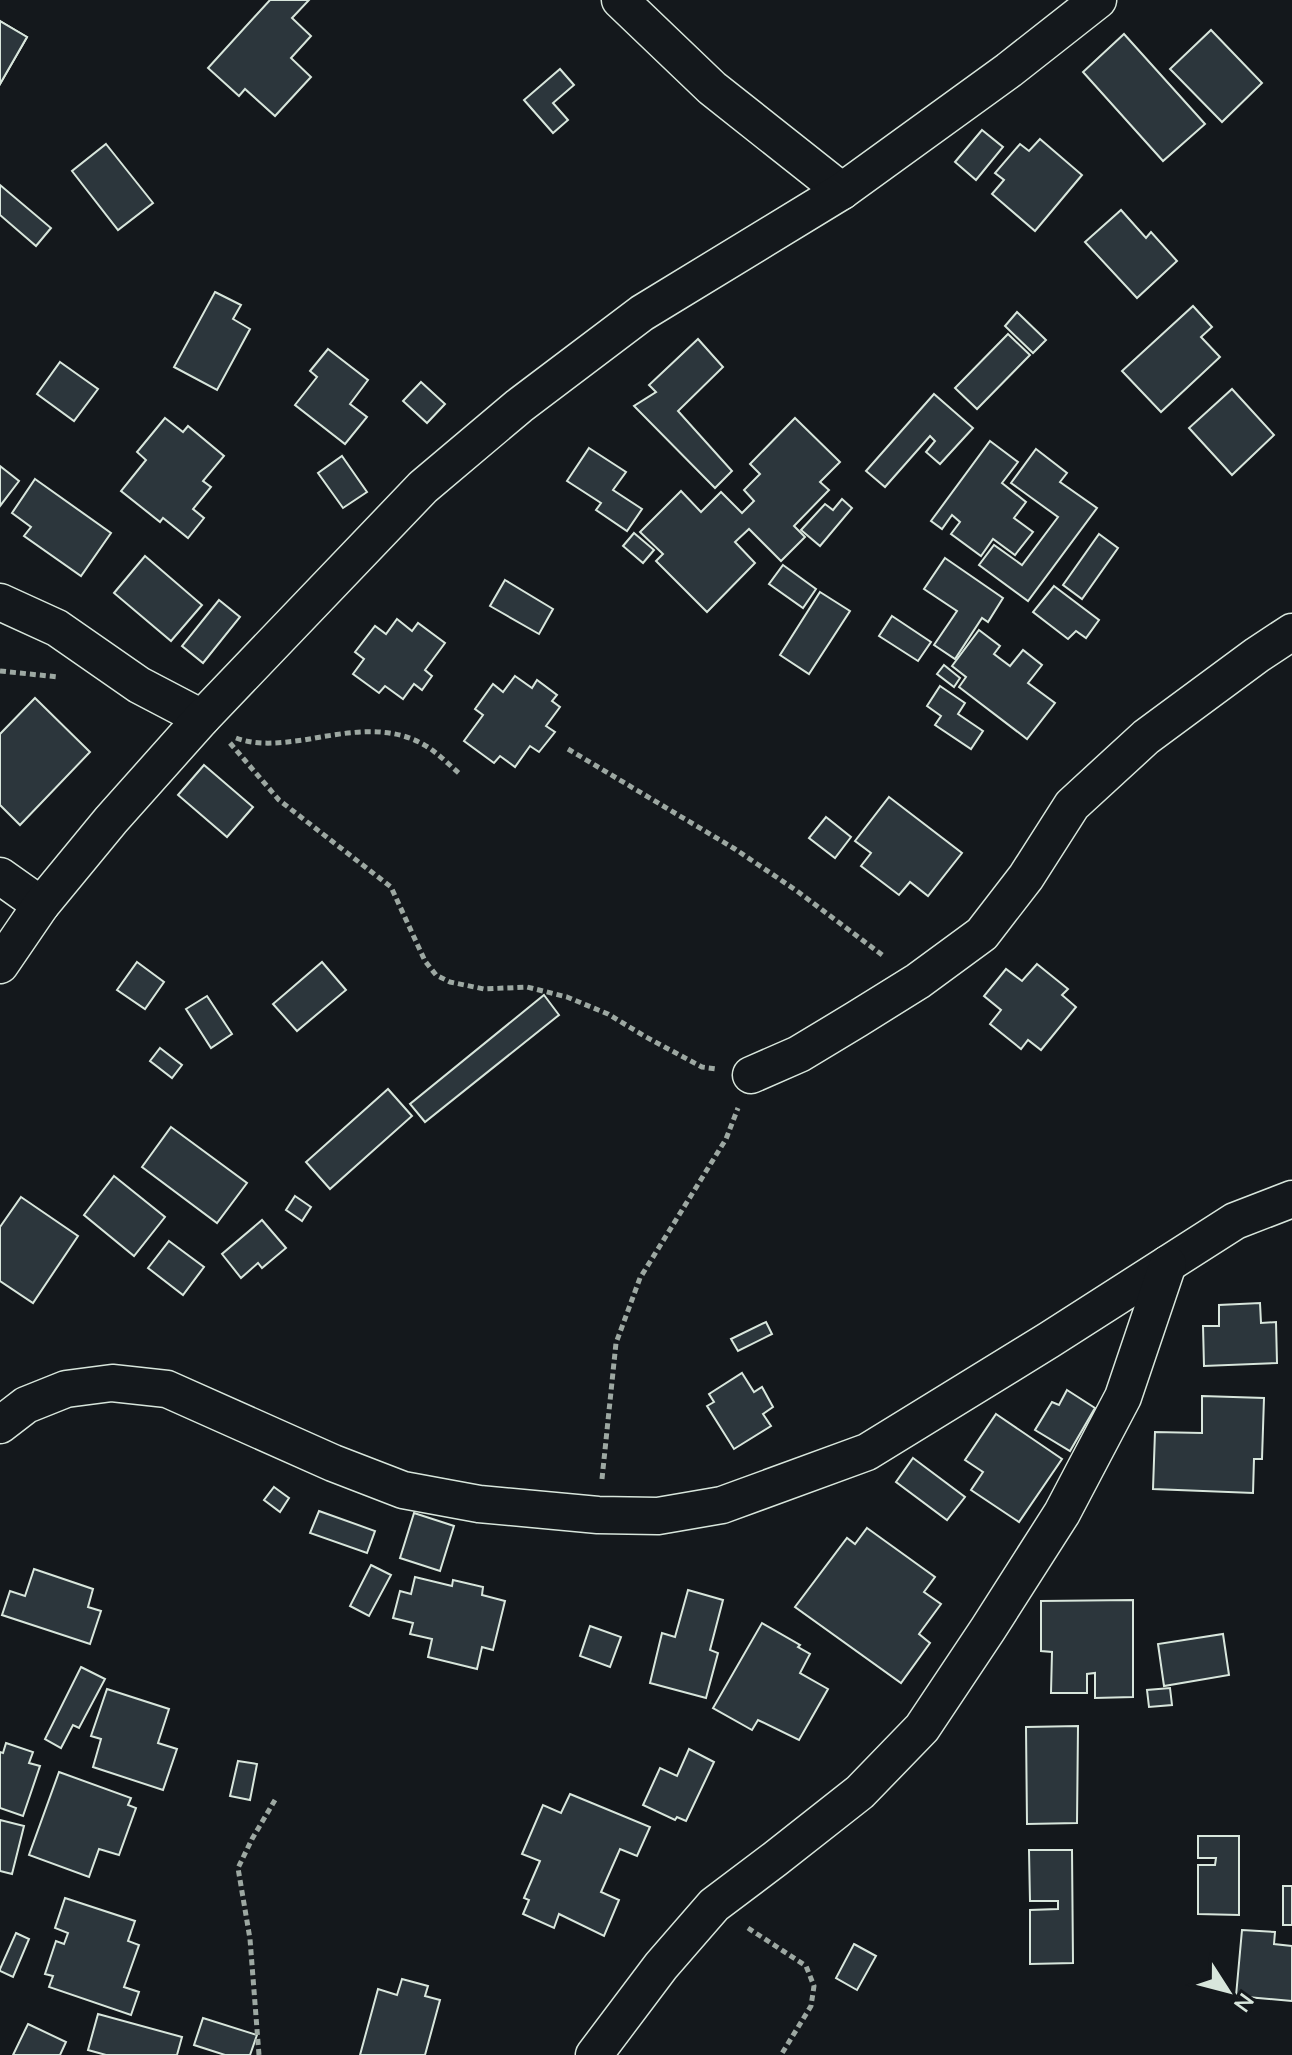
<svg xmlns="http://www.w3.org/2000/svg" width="1292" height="2055" font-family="'Nunito Sans',sans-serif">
<rect width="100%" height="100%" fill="#14181c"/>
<g fill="#2c363c" stroke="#d8e6dc" stroke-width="2">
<path d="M270 0H309L292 18 311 36 291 58 311 77 275 116 245 89 239 96 208 68Z"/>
<path d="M0 21 27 37 0 84Z"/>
<path d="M0 21 27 37 0 84Z"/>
<path d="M1211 30 1262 83 1222 122 1170 69Z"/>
<path d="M1124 34 1205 124 1163 161 1083 72Z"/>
<path d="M560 69 574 85 553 103 568 120 553 133 524 100Z"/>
<path d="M982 130 1003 147 976 180 955 162Z"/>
<path d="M1040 139 1082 175 1035 231 992 194 1004 180 995 173 1020 144 1029 151Z"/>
<path d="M106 144 153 203 118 230 72 171Z"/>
<path d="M0 185 51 228 36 246 0 215Z"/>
<path d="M1121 210 1146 238 1151 232 1177 261 1137 298 1085 242Z"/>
<path d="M215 292 241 305 233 319 250 329 217 390 174 367Z"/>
<path d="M1193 306 1212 327 1201 337 1220 357 1161 412 1122 371Z"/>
<path d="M1017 312 1046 340 1033 353 1005 326Z"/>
<path d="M1008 334 1030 355 977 409 955 388Z"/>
<path d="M698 339 723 367 678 411 732 471 715 488 634 406 656 392 649 385Z"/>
<path d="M328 349 368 380 350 404 367 417 345 444 295 405 317 377 310 371Z"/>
<path d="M60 362 98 389 74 421 37 394Z"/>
<path d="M421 382 445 404 427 423 403 401Z"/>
<path d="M1232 389 1274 435 1232 475 1189 428Z"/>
<path d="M934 394 973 428 940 464 926 452 935 441 930 436 885 487 866 471Z"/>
<path d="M165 418 183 432 188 426 224 456 203 481 211 487 193 509 204 518 188 538 163 518 160 522 121 491 146 460 137 452Z"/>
<path d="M795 418 840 462 820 482 829 490 794 526 805 537 781 561 749 529 735 542 755 563 707 612 656 561 663 554 640 532 681 491 701 512 721 492 742 513 754 501 744 490 760 474 750 464Z"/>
<path d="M990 441 1018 462 1002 483 1026 502 1014 518 1033 532 1015 555 993 539 981 556 951 534 960 522 952 515 942 529 931 521Z"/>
<path d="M589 448 626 472 613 490 642 509 627 531 596 510 601 503 567 481Z"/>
<path d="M1036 449 1067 473 1060 482 1097 508 1028 601 979 565 994 545 1022 565 1058 517 1011 483Z"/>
<path d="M342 456 367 492 343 508 318 473Z"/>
<path d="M0 466 19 481 0 506Z"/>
<path d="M35 479 111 533 81 576 24 536 31 527 12 513Z"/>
<path d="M842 499 852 508 820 546 801 530 825 504 833 510Z"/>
<path d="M634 533 654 550 643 563 623 546Z"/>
<path d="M1099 534 1118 548 1082 599 1063 585Z"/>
<path d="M145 556 202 605 171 641 114 593Z"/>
<path d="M945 558 1003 598 988 622 982 618 955 659 934 645 957 611 924 589Z"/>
<path d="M783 565 816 589 803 608 769 584Z"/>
<path d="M505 580 553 609 539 634 490 606Z"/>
<path d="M1054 586 1099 620 1086 638 1076 631 1068 639 1033 612Z"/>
<path d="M820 592 850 611 809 674 780 655Z"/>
<path d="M219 600 240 617 203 663 182 646Z"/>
<path d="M892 616 931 642 918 661 879 636Z"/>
<path d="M397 619 412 631 418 623 445 643 425 670 432 676 422 690 414 684 403 699 385 686 379 693 353 674 364 659 355 652 375 626 386 634Z"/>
<path d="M979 630 1000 646 994 654 1010 666 1023 650 1042 665 1028 683 1055 703 1027 739 959 687 966 677 952 666Z"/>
<path d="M944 665 960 678 954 687 937 674Z"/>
<path d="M515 676 532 688 537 680 557 695 552 701 560 707 546 726 555 732 539 752 530 746 515 767 500 756 494 763 464 741 483 715 475 709 493 684 503 692Z"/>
<path d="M940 686 965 703 958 714 983 731 971 749 935 725 941 716 927 706Z"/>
<path d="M35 698 90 752 20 825 0 805V734Z"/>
<path d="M204 765 253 807 227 837 178 795Z"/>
<path d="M889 797 962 853 928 896 910 882 899 895 861 866 871 853 855 841Z"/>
<path d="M826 817 851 837 835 858 809 838Z"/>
<path d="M137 962 164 982 145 1009 117 990Z"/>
<path d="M322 962 346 990 297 1031 273 1004Z"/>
<path d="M1037 964 1068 989 1062 995 1076 1007 1041 1050 1028 1040 1021 1049 990 1024 1001 1010 984 996 1006 969 1022 981Z"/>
<path d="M544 995 559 1015 425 1122 410 1104Z"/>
<path d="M207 996 232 1034 211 1048 186 1009Z"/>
<path d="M160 1048 182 1065 172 1078 150 1061Z"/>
<path d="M388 1089 412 1116 330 1189 306 1162Z"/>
<path d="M171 1127 247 1183 217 1223 142 1167Z"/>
<path d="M114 1176 165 1217 134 1256 84 1215Z"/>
<path d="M295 1196 311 1207 302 1221 286 1210Z"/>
<path d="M21 1197 78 1236 33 1303 0 1281V1227Z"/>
<path d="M262 1220 286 1248 262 1268 258 1263 241 1278 222 1254Z"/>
<path d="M169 1241 204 1267 183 1295 148 1268Z"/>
<path d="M1260 1303 1261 1323 1276 1322 1277 1363 1204 1366 1203 1326H1219V1305Z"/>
<path d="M766 1322 772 1334 738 1351 731 1339Z"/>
<path d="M742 1373 754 1392 762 1387 773 1407 763 1414 771 1426 734 1449 707 1406 714 1402 709 1394Z"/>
<path d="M1067 1390 1095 1408 1070 1451 1035 1430 1052 1402 1059 1405Z"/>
<path d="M1202 1396 1264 1398 1262 1459H1254L1253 1493 1153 1489 1155 1432 1202 1433Z"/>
<path d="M996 1414 1062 1459 1019 1522 971 1490 983 1472 965 1460Z"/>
<path d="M913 1458 965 1497 947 1520 896 1482Z"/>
<path d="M274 1487 289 1498 280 1512 264 1500Z"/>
<path d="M319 1511 375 1531 367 1553 310 1533Z"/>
<path d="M414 1513 454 1526 440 1571 400 1558Z"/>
<path d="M867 1528 935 1577 924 1592 941 1604 919 1634 930 1643 901 1683 795 1607 847 1538 855 1544Z"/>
<path d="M371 1565 391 1575 369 1616 350 1606Z"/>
<path d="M34 1569 93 1589 88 1607 101 1611 90 1644 2 1615 10 1591 25 1596Z"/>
<path d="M415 1577 452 1586 453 1580 483 1587 482 1595 505 1601 493 1650 482 1647 477 1669 428 1657 432 1639 410 1634 413 1623 393 1618 400 1591 411 1594Z"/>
<path d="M688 1590 723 1600 710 1650 718 1653 706 1698 650 1683 662 1633 675 1637Z"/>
<path d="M1133 1600V1697L1095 1698V1673L1087 1674V1693H1051L1052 1652 1041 1651V1601Z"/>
<path d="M762 1623 800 1645 798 1647 810 1654 800 1673 828 1689 799 1740 758 1720 752 1730 713 1708Z"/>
<path d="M590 1626 621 1637 610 1667 580 1656Z"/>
<path d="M1223 1634 1229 1675 1164 1686 1158 1644Z"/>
<path d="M81 1667 105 1679 79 1728 73 1725 61 1748 45 1739Z"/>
<path d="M1170 1688 1172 1705 1149 1707 1147 1690Z"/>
<path d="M107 1689 169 1709 158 1743 177 1749 163 1790 93 1767 101 1739 91 1736Z"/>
<path d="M1078 1726 1077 1823 1027 1824 1026 1727Z"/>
<path d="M6 1743 33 1752 29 1763 40 1766 23 1816 0 1808V1752L3 1753Z"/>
<path d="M689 1749 714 1762 686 1821 677 1817 675 1820 643 1805 660 1768 677 1776Z"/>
<path d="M238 1761 257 1764 250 1800 230 1796Z"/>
<path d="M59 1772 131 1798 128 1805 136 1808 119 1855 99 1849 89 1877 29 1855Z"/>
<path d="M570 1794 650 1827 637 1856 620 1849 601 1892 619 1900 604 1936 559 1914 554 1928 523 1914 529 1900 524 1898 540 1861 522 1854 543 1805 561 1813Z"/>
<path d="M0 1820 24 1826 12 1874 0 1871Z"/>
<path d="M1198 1836H1239V1915L1198 1914V1865H1215L1216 1858H1198Z"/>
<path d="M1029 1850H1072L1073 1963 1030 1964V1910L1058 1909V1901H1030Z"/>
<rect x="1283" y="1886" width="9" height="39"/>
<path d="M65 1898 135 1921 128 1941 139 1945 124 1987 139 1992 131 2015 49 1987 53 1976 45 1974 56 1941 64 1944 68 1933 55 1928Z"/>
<path d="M1242 1930 1275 1932 1274 1944 1292 1946V2001L1236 1996Z"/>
<path d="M16 1933 29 1939 13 1977 0 1971V1969Z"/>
<path d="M854 1944 876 1956 857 1990 836 1978Z"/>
<path d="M402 1979 428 1986 425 1996 440 2000 425 2055H360L378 1989 397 1995Z"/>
<path d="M98 2014 182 2037 177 2055H106L88 2050Z"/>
<path d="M203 2018 257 2035 250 2055H225L194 2045Z"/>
<path d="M28 2024 66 2042 60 2055H13Z"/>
</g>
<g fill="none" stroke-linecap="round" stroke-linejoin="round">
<defs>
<g id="street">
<path d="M620 0 712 88 842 191"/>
<path d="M0 602 57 628 139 685 202 718"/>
<path d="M0 876 41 905"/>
<path d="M0 965 41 905 111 820 202 718 423 487 519 406 642 313 842 191 1009 70 1098 0"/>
<path d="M751 1075 799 1054 857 1019 918 981 982 934 1026 877 1072 805 1146 737 1257 655 1292 632"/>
<path d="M0 1425 26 1405 66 1389 112 1383 167 1389 333 1463 403 1490 479 1504 598 1515 658 1516 722 1505 867 1452 1049 1340 1235 1221 1292 1199"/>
<path d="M594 2055 661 1966 714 1905 775 1859 860 1792 922 1728 988 1629 1062 1513 1123 1397 1168 1264"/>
</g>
</defs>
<use href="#street" stroke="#d8e6dc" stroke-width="39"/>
<g stroke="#9da8a2" stroke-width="5" stroke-dasharray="6 4" stroke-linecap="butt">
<path d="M0 671 59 677"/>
<path d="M236 738C258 746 280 743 304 740 344 733 389 723 426 746 438 753 449 765 460 774"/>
<path d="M230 743 279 800 391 887 425 961 436 975 450 982 484 989 527 987 567 997 608 1014 646 1037 702 1067 717 1069"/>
<path d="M568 749 735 849 797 891 885 957"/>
<path d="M602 1479 616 1343 640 1278 726 1139 738 1108"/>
<path d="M748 1928 806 1966 814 1986 811 2006 781 2055"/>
<path d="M259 2055 250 1939 238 1868 252 1839 275 1800"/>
</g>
<use href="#street" stroke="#14181c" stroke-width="36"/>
</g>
<g transform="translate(1228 1991) rotate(126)" stroke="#14181c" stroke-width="6" paint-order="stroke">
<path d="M0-6L14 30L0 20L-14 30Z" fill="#d8e6dc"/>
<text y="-12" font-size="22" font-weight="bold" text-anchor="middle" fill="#d8e6dc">N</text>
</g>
</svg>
